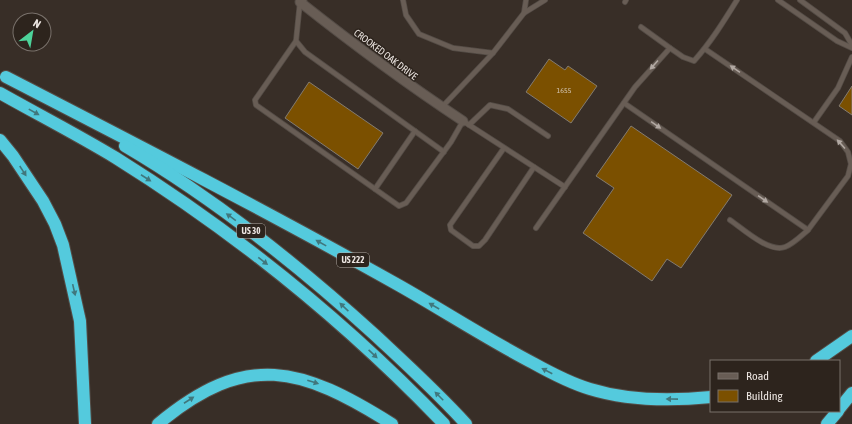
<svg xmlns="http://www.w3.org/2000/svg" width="852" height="424" font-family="'Asap Condensed',sans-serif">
<rect width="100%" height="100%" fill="#382e27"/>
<g fill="#7b5000" stroke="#837b70">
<path d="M549 59 565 70 568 66 597 86 571 123 526 92Z"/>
<path d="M309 82 383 133 358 169 285 118Z"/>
<path d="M852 86V115L839 106Z"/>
<path d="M631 126 732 195 681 268 667 259 652 281 583 233 614 188 596 176Z"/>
</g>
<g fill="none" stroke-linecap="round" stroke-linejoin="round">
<defs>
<g id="lane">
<path d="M403 0 406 15 419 34 453 48 493 53"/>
<path d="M778 0 837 41 852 48"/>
<path d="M800 0 845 33 852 45"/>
<path d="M300 2 296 41 255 100 256 105 399 206 406 203 451 142 463 121 565 187"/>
<path d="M625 2 626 0"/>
<path d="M524 13 526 0"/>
<path d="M641 27 670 48"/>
<path d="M296 41 305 52 444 152"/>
<path d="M624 103 808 230 848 176 851 164 848 152 840 141 705 49"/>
<path d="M442 107 493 53 524 13 545 0"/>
<path d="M814 122 838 88 852 57"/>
<path d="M469 125 490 105 508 109 548 136"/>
<path d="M504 148 450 225 451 230 473 246H479L485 240 534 167"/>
<path d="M375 189 415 131"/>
<path d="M730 220C743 229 769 253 785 247 793 244 801 236 808 230"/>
<path d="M536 228 635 87 670 48 683 57 694 61C711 42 724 21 737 0"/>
</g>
<path id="street" d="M302 0 300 2C353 44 407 84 463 121"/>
<g id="highway">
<path d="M6 77C138 145 270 213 400 286 444 311 487 339 533 363 551 373 570 383 590 389 629 401 671 401 711 397"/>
<path d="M0 93C39 115 78 135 116 158 236 233 346 322 444 424"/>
<path d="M0 140 13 156 43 201 55 224 63 245 80 321 85 424"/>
<path d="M125 146C215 199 298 265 375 335 406 364 437 392 466 424"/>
<path d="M816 361 852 336"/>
<path d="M839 409 852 393"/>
<path d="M158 424C247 350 301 367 392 424"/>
<path d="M827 424 838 411"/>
</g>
</defs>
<use href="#lane" stroke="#544c46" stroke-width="6"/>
<use href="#street" stroke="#544c46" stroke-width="11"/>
<use href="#highway" stroke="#544c46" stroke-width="14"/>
<use href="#lane" stroke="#685d55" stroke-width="4.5"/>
<use href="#street" stroke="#685d55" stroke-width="9"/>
<use href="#highway" stroke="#54cadd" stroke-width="12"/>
</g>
<defs><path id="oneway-solid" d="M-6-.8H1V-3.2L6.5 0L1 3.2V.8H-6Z"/></defs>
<g fill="#b1a8a2">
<use href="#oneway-solid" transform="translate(654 65) rotate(132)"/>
<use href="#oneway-solid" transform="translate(735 69) rotate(-146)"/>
<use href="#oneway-solid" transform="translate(656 125) rotate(35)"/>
<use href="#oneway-solid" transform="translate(841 144) rotate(-132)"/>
<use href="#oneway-solid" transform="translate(763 199) rotate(35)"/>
</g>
<g fill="#40777d">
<use href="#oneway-solid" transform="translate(34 112) rotate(29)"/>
<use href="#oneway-solid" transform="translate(23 171) rotate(57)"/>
<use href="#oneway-solid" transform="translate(146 178) rotate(33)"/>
<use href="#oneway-solid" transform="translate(231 217) rotate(-144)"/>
<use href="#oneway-solid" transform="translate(321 243) rotate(-151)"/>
<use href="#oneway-solid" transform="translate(263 261) rotate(38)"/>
<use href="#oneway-solid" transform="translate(74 290) rotate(77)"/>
<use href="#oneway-solid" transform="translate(434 306) rotate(-150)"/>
<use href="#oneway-solid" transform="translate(344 307) rotate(-137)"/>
<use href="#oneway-solid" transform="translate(373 354) rotate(43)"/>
<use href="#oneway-solid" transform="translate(547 371) rotate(-152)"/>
<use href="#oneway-solid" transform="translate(313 382) rotate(18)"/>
<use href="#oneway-solid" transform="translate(439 396) rotate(-135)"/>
<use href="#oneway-solid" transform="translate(672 399) rotate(-179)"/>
<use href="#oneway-solid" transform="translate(189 400) rotate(-33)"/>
</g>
<g text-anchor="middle" stroke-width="3" stroke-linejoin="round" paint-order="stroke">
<g font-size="8" fill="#d0c0a9">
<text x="564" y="93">1655</text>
</g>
<g fill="#2d241d" stroke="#b3aba6" stroke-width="1">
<rect x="237" y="224" width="28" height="14" rx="3"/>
<rect x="337" y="253" width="32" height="14" rx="3"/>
</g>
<g font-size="9" font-weight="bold" fill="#ece5e1">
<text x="251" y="234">US 30</text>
<text x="353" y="263">US 222</text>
</g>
<g font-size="10" fill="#ece5e1" stroke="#2d241d">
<text transform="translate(386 54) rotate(37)" y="4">CROOKED OAK DRIVE</text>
</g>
</g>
<rect x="710" y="360" width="130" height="52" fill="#2d241d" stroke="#79716b"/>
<rect x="718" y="373" width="20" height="6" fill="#685d55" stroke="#79716b"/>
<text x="746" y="380" font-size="12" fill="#ece5e1">Road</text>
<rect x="718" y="390" width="20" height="12" fill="#7b5000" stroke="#79716b"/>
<text x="746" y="400" font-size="12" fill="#ece5e1">Building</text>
<g transform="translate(32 32) rotate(31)"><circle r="19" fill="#2d241d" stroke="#79716b"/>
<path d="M0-3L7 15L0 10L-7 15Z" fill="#4dd39a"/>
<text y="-6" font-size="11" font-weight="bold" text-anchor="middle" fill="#ece5e1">N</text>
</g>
</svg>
